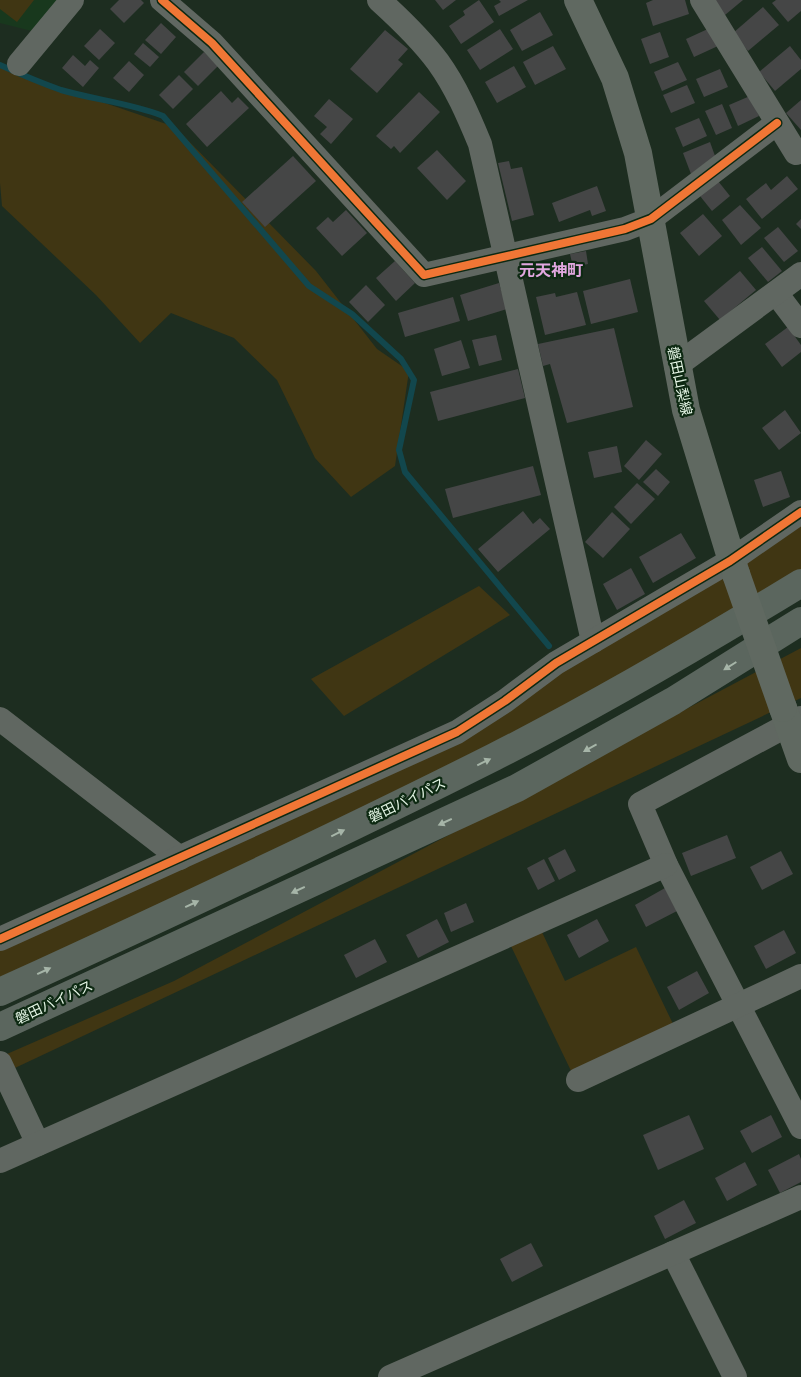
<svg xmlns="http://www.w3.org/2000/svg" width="801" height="1377" font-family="'Noto Sans','Noto Sans JP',sans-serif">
<rect width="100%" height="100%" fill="#1d2d20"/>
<path fill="#18381d" d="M0 0H72L44 34 0 23Z"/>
<g fill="#403613">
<path d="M0 0H34L17 22 0 9Z"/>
<path d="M0 67 175 127 316 271 377 349 409 371 395 466 351 497 315 458 277 380 234 338 171 313 140 343 96 295 2 206 0 183Z"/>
<path d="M801 510V583L455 776 0 992V939L380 767Z"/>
<path d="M479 586 510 615 344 716 311 679Z"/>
<path d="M801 648V698L0 1075V1057L174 981Z"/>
<path d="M541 930 565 981 636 947 674 1026 573 1075 510 944Z"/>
</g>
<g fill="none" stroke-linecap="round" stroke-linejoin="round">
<path stroke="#12474d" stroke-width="6" d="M0 65C20 74 41 83 61 90 95 100 130 103 163 116L309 286 352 314 401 359 414 380 399 450 405 472 549 646"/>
</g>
<g fill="#454646">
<path d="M119 0H141L144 3 124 23 110 9Z"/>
<path d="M435 0H456L443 10Z"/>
<path d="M479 0 494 22 461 44 449 26 465 15 463 11Z"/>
<path d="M499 0H528L499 16 494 6 501 2Z"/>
<path d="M653 0H685L689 14 653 26 646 3Z"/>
<path d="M712 0H743L725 15Z"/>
<path d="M776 0H801V11L788 22 772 3Z"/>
<path d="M763 7 779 25 748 51 733 33Z"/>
<path d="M540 12 553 35 522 51 510 30Z"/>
<path d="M161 23 176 37 161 54 145 40Z"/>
<path d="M710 28 718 46 694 57 686 39Z"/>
<path d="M100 29 115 43 99 60 84 46Z"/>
<path d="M500 29 513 49 480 70 467 50Z"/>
<path d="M385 30 408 49 398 60 403 64 377 93 350 69Z"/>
<path d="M660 32 669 57 650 64 641 39Z"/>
<path d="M143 43 159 57 150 67 134 54Z"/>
<path d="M553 46 566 69 535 85 523 62Z"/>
<path d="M790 46 801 60V69L775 91 759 72Z"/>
<path d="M204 52 218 66 198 86 184 72Z"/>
<path d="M73 55 85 66 90 60 99 68 83 87 62 68Z"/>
<path d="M129 61 144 75 129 92 113 78Z"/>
<path d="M678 62 687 80 662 91 654 72Z"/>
<path d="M514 66 526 87 497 103 485 82Z"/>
<path d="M720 69 728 87 704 97 696 79Z"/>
<path d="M179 75 193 89 173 109 159 95Z"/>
<path d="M687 85 695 103 671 113 663 95Z"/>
<path d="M221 91 232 103 238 97 249 108 207 147 186 124Z"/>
<path d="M419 92 440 112 400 153 394 146 391 149 376 136Z"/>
<path d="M750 96 759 116 738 126 729 105Z"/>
<path d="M329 99 353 119 331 144 320 134 327 127 314 116Z"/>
<path d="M801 100V130L786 113Z"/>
<path d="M722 104 732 128 716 135 705 111Z"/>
<path d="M699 118 707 136 683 147 675 128Z"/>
<path d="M710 142 715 156 691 174 683 153Z"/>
<path d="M437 150 466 181 447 200 417 168Z"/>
<path d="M293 156 316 181 265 227 242 202Z"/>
<path d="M509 161 511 169 522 167 534 215 512 221 498 163Z"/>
<path d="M787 176 798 189 762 219 746 199 766 183 771 190Z"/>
<path d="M718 181 730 196 712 211 700 196Z"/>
<path d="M597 186 606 211 592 216 590 210 559 222 552 203Z"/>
<path d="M740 205 761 228 741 245 722 220Z"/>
<path d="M346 210 367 233 342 256 316 228 328 217 333 222Z"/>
<path d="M703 214 722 236 699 256 680 233Z"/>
<path d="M801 219V229L796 224Z"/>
<path d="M778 227 798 251 784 262 764 238Z"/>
<path d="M762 247 782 271 768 282 748 258Z"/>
<path d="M586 251 588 264 573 267 570 254Z"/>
<path d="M395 261 415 283 396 301 376 278Z"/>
<path d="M740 271 756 290 720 320 704 301Z"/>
<path d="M630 279 638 312 591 324 583 291Z"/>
<path d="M499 283 507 309 468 321 460 295Z"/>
<path d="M366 285 385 305 368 322 349 302Z"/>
<path d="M577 292 586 325 545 335 536 297 555 293 556 297Z"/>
<path d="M453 297 460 321 405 337 398 313Z"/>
<path d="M788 327 801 345V352L782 367 765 344Z"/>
<path d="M614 328 633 407 567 423 550 364 543 366 538 344Z"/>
<path d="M496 335 502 360 479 366 472 340Z"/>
<path d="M461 340 470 368 442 376 434 349Z"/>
<path d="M518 369 525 398 438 421 430 392Z"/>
<path d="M785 410 801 433 779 450 762 428Z"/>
<path d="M646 440 662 454 639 480 624 466Z"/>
<path d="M617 446 622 472 594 478 588 452Z"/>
<path d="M533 466 541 495 453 518 445 489Z"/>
<path d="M656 469 670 482 658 496 643 482Z"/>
<path d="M781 471 790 497 763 507 754 480Z"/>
<path d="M637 483 655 499 631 524 614 507Z"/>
<path d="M523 511 533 524 540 518 550 529 498 572 478 549Z"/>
<path d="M612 512 630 529 603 558 585 542Z"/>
<path d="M681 533 696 558 653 583 639 557Z"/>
<path d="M631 568 645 594 617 610 603 584Z"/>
<path d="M727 835 736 858 691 876 682 853Z"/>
<path d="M565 849 576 871 559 880 548 858Z"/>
<path d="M781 851 793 874 762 890 750 867Z"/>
<path d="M544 859 555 881 538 890 527 868Z"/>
<path d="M665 888 677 911 646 927 635 905Z"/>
<path d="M466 903 474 922 451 932 444 913Z"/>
<path d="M437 919 449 942 418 958 406 935Z"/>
<path d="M597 919 609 941 579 958 567 935Z"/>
<path d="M784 930 796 953 766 969 754 946Z"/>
<path d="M375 939 387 962 356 978 344 955Z"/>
<path d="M697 971 709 993 679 1010 667 987Z"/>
<path d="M689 1115 704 1149 658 1170 643 1135Z"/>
<path d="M771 1115 782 1137 752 1153 740 1131Z"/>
<path d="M799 1154 801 1159V1182L780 1193 768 1170Z"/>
<path d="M745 1162 757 1185 727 1201 715 1178Z"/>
<path d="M684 1200 696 1223 665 1239 654 1216Z"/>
<path d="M531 1243 543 1266 512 1282 500 1259Z"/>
</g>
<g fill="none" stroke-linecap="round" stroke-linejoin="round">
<g stroke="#606761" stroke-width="24">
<path d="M162 0 212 43 424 275 625 229 651 219 777 123"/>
<path d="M379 0C400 19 421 39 438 62 456 87 468 115 480 144L593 641"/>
<path d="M702 0 796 153 801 150"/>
<path d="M19 64 72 0"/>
<path d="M776 293 801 326"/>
<path d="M676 366 801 274"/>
<path d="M801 718 640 804 666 865 801 1127"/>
<path d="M0 719 180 858"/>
<path d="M0 939 457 732 505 701 556 663 730 561 801 512"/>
<path d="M0 1063 38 1144"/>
<path d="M578 1080 801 976"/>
<path d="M0 1161 666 865"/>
<path d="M673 1253 735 1377"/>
<path d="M390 1377 801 1197"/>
</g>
<g stroke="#606961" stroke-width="28">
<path d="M578 0 615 78 638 153 686 410 736 574"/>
<path d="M783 708 801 759"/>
</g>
<g stroke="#5b665e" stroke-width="28">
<path d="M0 992C166 916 331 839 494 757 599 704 701 644 801 583"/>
<path d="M0 1027 517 788 673 701 801 621"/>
</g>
<path stroke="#606961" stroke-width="28" d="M736 574 783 708"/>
<defs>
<g id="cycleway">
<path d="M162 0 212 43 424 275 625 229 651 219 777 123"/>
<path d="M0 939 457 732 505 701 556 663 730 561 801 512"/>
</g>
</defs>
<use href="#cycleway" stroke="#0d2912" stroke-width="11"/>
<use href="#cycleway" stroke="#f07635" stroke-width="8"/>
</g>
<defs><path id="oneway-solid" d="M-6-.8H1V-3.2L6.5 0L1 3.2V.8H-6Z" transform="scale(1.25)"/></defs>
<g fill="#a6b5a8">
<use href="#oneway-solid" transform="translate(730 666) rotate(148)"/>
<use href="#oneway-solid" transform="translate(590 748) rotate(151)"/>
<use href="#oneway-solid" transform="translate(484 762) rotate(-26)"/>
<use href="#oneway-solid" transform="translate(445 822) rotate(155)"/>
<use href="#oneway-solid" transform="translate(338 833) rotate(-26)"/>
<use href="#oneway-solid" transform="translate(298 890) rotate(155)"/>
<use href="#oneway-solid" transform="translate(192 904) rotate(-25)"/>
<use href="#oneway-solid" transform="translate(44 971) rotate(-25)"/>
</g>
<g text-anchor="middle" stroke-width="4.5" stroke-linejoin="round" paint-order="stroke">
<g font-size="14" fill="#e4f5e5" stroke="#0d2912">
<text transform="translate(680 381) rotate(78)" y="5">磐田山梨線</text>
<text transform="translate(407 800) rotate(-26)" y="5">磐田バイパス</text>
<text transform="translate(54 1002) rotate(-25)" y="5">磐田バイパス</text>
</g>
<g font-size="16" font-weight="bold" fill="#e1a7df" stroke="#0d2912">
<text x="551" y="276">元天神町</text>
</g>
</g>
</svg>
